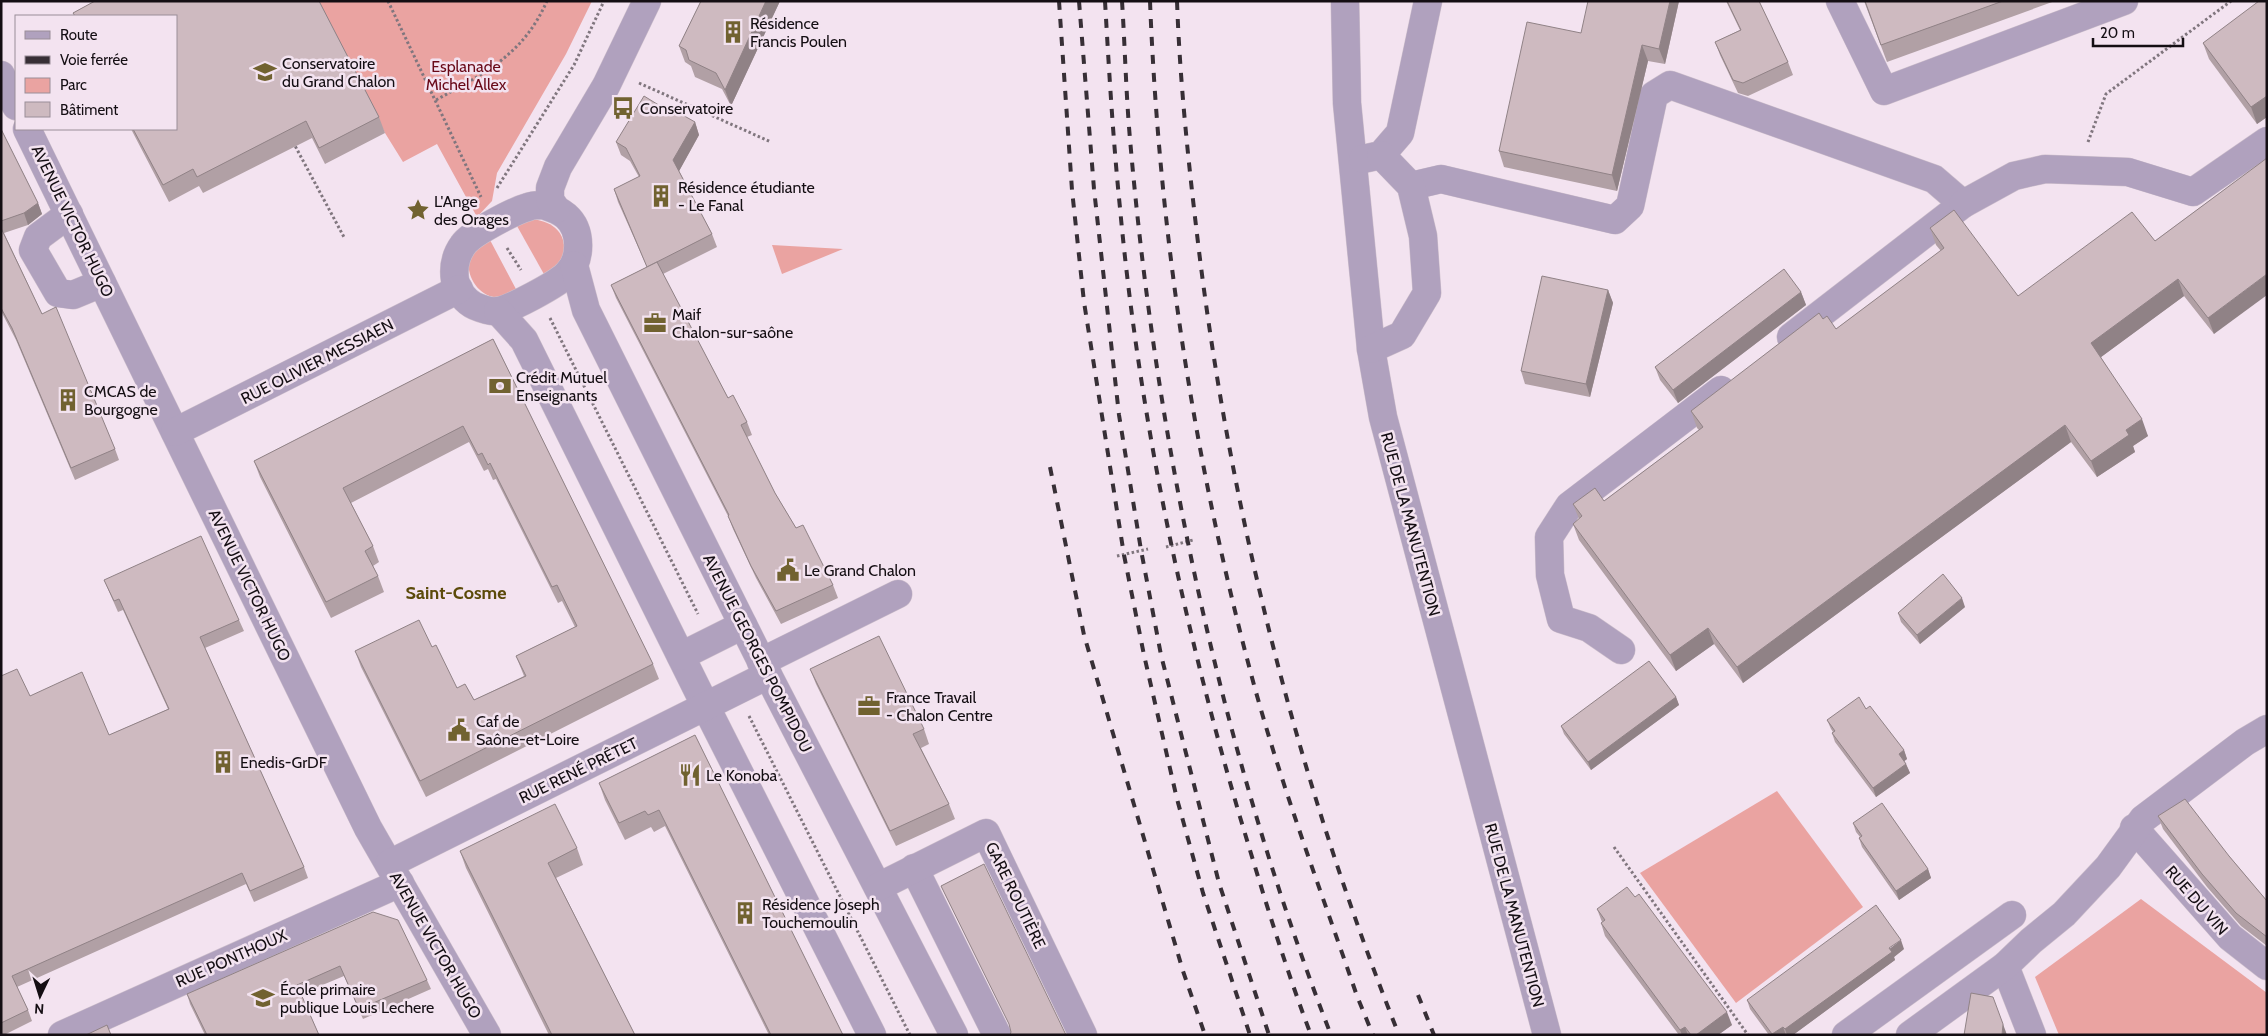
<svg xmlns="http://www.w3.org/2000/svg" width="2268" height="1036" font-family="Cabin,sans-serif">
<rect width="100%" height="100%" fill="#f3e3f0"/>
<g fill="#eaa3a1">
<path d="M317 1H592L566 54 497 173 492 201 477 217 437 144 403 162 385 133Z"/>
<path d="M533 219C558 223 567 236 564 260L545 276 517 226Z"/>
<path d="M490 240 517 291C513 293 507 296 503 297 478 302 457 266 476 248 479 245 485 243 490 240Z"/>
<path d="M772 245 843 249 782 274Z"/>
<path d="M1777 791 1863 907 1736 1003 1640 873Z"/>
<path d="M2141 899 2267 993V1035H2059L2035 977Z"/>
</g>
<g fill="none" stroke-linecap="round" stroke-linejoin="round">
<defs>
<g id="minor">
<path d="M1345 1 1347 103 1371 349 1383 417 1547 1035"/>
<path d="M1840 1 1884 91 2124 1"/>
<path d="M1 75 16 106"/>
<path d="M27 129 368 828 487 1035"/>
<path d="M1363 159 1381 155 1400 133 1428 1"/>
<path d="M1411 186 1441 179 1615 220 1630 206 1654 95 1670 85 1934 179 1963 204 1791 337"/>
<path d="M1963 204 2014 176 2045 169 2128 172 2193 192 2267 141"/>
<path d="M543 205C552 208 559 210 566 216 582 230 582 260 567 274 559 283 508 311 497 311 490 312 482 309 475 306 466 302 457 291 455 280 453 267 455 256 463 245 471 233 514 211 528 207 532 205 538 205 543 205Z"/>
<path d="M556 209 550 200V188L558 167 606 86 647 1"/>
<path d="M69 214 38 237 33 250 58 293 73 295 102 283"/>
<path d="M574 265 586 310 768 675 954 1035"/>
<path d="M498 311 524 340 706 707 872 1035"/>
<path d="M1371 349 1402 335 1427 293 1423 236 1411 186 1381 155"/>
<path d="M175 432 459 289"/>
<path d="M1621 650 1589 628 1561 619 1550 575 1549 537 1569 506 1721 390"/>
<path d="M681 656 743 625"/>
<path d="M761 662 898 594"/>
<path d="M2134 828 2230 937 2267 966"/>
<path d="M389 864 768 675"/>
<path d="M914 868 997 1035"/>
<path d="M878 887 986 833 1083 1035"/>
<path d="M2005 966 2032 1035"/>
<path d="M62 1035 400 883"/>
<path d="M1846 1035 2012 915"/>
<path d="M1910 1035 2005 966 2031 941 2064 914 2108 867 2143 819 2245 742 2267 729"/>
</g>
</defs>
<use href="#minor" stroke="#cfc1cd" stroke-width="29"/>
<g stroke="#80767e" stroke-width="3" stroke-dasharray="2.5 2.5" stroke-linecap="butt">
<path d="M388 1 481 197"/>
<path d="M639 83 771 142"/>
<path d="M436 100C485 73 523 55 547 1"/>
<path d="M293 142 345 239"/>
<path d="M2088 142 2106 94 2231 1"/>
<path d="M497 188 574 65 604 1"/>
<path d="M507 248 521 270"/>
<path d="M550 318 698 614"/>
<path d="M1166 547 1193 540"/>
<path d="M1117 556 1148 549"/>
<path d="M749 716 910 1035"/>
<path d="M1614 847 1748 1035"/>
</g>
<use href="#minor" stroke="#b0a1be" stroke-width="28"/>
<g stroke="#372f36" stroke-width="4" stroke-dasharray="9 9" stroke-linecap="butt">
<path d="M1059 1 1072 190 1084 302 1124 555 1144 655 1177 799 1203 893 1250 1035"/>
<path d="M1079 1 1094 189 1119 415 1141 550 1161 655 1219 883 1269 1035"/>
<path d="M1105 1C1109 70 1113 139 1120 208 1139 414 1182 619 1240 817 1262 890 1284 964 1311 1035"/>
<path d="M1122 1C1125 47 1126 94 1130 139 1156 442 1221 752 1331 1035"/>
<path d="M1150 1C1159 227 1192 451 1250 670 1279 780 1320 888 1357 996L1373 1035"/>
<path d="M1177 1C1180 85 1189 168 1199 251 1232 519 1299 784 1399 1035"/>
<path d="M1050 467 1084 635 1183 971 1205 1035"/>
<path d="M1418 995 1434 1035"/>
</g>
</g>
<g fill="#b1a0a5">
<path d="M95 1H319L379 117 385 133 325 164 312 138 203 193 199 186 169 202 131 129H176V16H75L73 13Z"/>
<path d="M701 1H780L731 106 722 89 695 77 691 66 685 62 679 46Z"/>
<path d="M1679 1 1665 64 1648 61 1617 191 1504 167 1499 151 1581 33Z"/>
<path d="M1726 1H1759L1788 62 1793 75 1748 96 1738 93 1720 55 1715 42 1740 30Z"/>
<path d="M1864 1H2055L1887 62Z"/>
<path d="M2267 1V117L2257 124 2209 59 2203 43Z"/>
<path d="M670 112 695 122 699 135 679 171 712 234 717 247 663 274 728 398 747 422 752 435 747 437 775 493 796 528 833 585 838 598 781 624 756 578 733 529 728 516 616 298 611 285 647 267 618 202 614 189 639 177 630 161 621 155 616 142Z"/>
<path d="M1 129 38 203 42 214 28 225 4 233 42 314 115 449 119 460 75 480 16 340 1 311Z"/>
<path d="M2267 158 2214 334 2184 296 2101 357 2148 436 2133 446 2135 452 2097 477 2071 442 1743 683 1714 644 1676 671 1579 540 1573 524 1579 519 1573 504 1604 501 1699 430 1697 428 1691 411 1823 319 1836 329 1941 251 1936 245 1930 228 2018 296 2155 241Z"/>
<path d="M1608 290 1613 303 1590 397 1525 384 1521 371Z"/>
<path d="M1801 292 1806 305 1678 403 1660 380 1655 367Z"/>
<path d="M493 339 653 664 659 679 426 797 361 667 355 651 432 647 457 688 474 700 524 676 516 656 575 627 562 601 558 603 496 479 493 480 488 469 484 471 469 442 351 503 373 546 379 562 373 566 378 576 384 592 331 618 260 477 254 461Z"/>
<path d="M104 580 239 620 244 631 205 648 304 867 308 878 254 902 246 884 17 987 28 1010 32 1021 4 1035H1V676L30 696 109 735 168 709 123 610 118 612Z"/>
<path d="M1965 607 1920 644 1901 622 1898 613Z"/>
<path d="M810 669 924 729 929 744 921 748 949 804 955 819 896 846 816 684Z"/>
<path d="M1676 697 1679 705 1591 770 1564 734 1561 726Z"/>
<path d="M1866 709 1904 750 1907 759 1904 761 1906 764 1910 773 1876 797 1835 742 1832 733 1833 732 1831 729 1827 720Z"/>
<path d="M695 735 843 1035H769L665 826 654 832 651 827 625 840 605 800 599 783Z"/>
<path d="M2158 816 2229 856 2267 901V946L2241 926 2207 887 2163 829Z"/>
<path d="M1853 823 1928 869 1931 878 1899 900 1862 847 1859 838 1860 837 1856 832Z"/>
<path d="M577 848 583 865 556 878 635 1035H549L466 868 460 851Z"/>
<path d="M984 864 1010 1025 941 886Z"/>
<path d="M1597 909 1732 1025 1718 1035H1679L1605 936 1601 923 1602 922Z"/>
<path d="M373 912 427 980 431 989 363 1019 344 976 301 994 319 1035H205L190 1004 187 994Z"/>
<path d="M1904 949 1894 957 1895 960 1793 1035H1769L1750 1009 1747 1000Z"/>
</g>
<g fill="#908286">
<path d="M766 1H780L731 106 725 90Z"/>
<path d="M1670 1H1679L1665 64 1659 49Z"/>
<path d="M1642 45 1648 61 1617 191 1612 175Z"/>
<path d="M2267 96V117L2257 124 2251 107Z"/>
<path d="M695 122 699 135 678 173 673 160Z"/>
<path d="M38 203 42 214 28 225 24 213Z"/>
<path d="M2267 274V295L2214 334 2208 318Z"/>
<path d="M2178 279 2184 296 2097 360 2091 343Z"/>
<path d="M1608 290 1613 303 1590 397 1586 384Z"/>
<path d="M1801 292 1806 305 1678 403 1673 390Z"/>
<path d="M2142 419 2148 436 2133 446 2135 452 2097 477 2091 461 2126 430Z"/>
<path d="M2065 425 2071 442 1743 683 1737 667Z"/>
<path d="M1962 598 1965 607 1920 644 1917 635Z"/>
<path d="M1708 628 1714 644 1676 671 1670 655Z"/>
<path d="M1676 697 1679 705 1591 770 1588 762Z"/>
<path d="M1904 750 1907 759 1902 763 1899 754Z"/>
<path d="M1906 764 1910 773 1876 797 1873 788Z"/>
<path d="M1928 869 1931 878 1899 900 1896 891Z"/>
<path d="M1901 940 1904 949 1894 957 1895 960 1793 1035H1787L1785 1029Z"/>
<path d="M1727 1012 1732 1025 1718 1035H1696Z"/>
<path d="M2003 1024 2007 1035H2002Z"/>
<path d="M1685 1027 1688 1035H1682L1680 1030Z"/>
<path d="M1783 1027 1786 1035H1772V1034Z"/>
</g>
<g fill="#cebac0" stroke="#908286">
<path d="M95 1H319L379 117 319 148 306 121 197 177 193 169 163 185 133 129H176V16H75L73 13Z"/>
<path d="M701 1H766L725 90 716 73 689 60 686 50 679 46Z"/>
<path d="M1588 1H1670L1659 49 1642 45 1612 175 1499 151 1527 22 1581 33Z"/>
<path d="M1727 1H1759L1788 62 1743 83 1733 80 1715 42 1741 30Z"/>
<path d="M1865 1H2003L1881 45Z"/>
<path d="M2259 1H2267V96L2251 107 2203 43Z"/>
<path d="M644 96 670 112 672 109 695 122 673 160 712 234 647 267 614 189 640 176 626 148 616 142Z"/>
<path d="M1 129 38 203 24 213 1 221Z"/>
<path d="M2267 158V274L2208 318 2178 279 2091 343 2142 419 2126 430 2129 435 2091 461 2065 425 1737 667 1708 628 1670 655 1573 524 1582 516 1573 504 1595 488 1604 501 1703 427 1691 411 1819 313 1823 319 1827 316 1836 329 1944 248 1930 228 1954 210 2018 296 2132 212 2155 241Z"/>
<path d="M1 228 42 314 56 307 115 449 71 468 12 328 1 308Z"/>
<path d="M657 262 728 398 733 395 747 422 741 425 775 493 796 528 803 525 833 585 776 611 751 566 728 516 729 515 611 285Z"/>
<path d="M1784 269 1801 292 1673 390 1655 367Z"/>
<path d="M1542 276 1608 290 1586 384 1521 371Z"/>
<path d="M493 339 653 664 420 781 355 651 419 620 432 647 436 645 457 688 465 684 474 700 526 676 516 656 577 626 557 585 552 587 490 463 488 465 482 453 478 455 463 426 343 488 373 546 365 551 378 576 326 602 254 461Z"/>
<path d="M201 536 239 620 200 637 304 867 250 891 242 873 12 976 28 1010 1 1023V676L17 669 30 696 82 672 109 735 169 709 119 599 114 601 104 580Z"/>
<path d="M1943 574 1962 598 1917 635 1898 613Z"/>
<path d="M879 636 924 729 913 734 949 804 890 831 810 669Z"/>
<path d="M1649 661 1676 697 1588 762 1561 726Z"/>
<path d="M1859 697 1866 709 1870 706 1904 750 1899 754 1906 764 1873 788 1832 733 1835 731 1827 720Z"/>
<path d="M695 735 843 1035H771L659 810 648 815 645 811 619 823 599 783Z"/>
<path d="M2185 799 2229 856 2267 901V937L2236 913 2202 874 2158 816Z"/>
<path d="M1882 803 1928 869 1896 891 1859 838 1862 836 1853 823Z"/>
<path d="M555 804 577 848 548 863 635 1035H552L460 851Z"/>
<path d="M984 864 1066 1035H1010L1011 1032 1009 1024 941 886Z"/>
<path d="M1627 887 1635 897 1639 894 1727 1012 1696 1035H1691L1685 1027 1680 1030 1601 923 1605 920 1597 909Z"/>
<path d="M1876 905 1901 940 1889 948 1892 952 1785 1029 1783 1027 1772 1034 1747 1000Z"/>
<path d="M373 912 398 920 427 980 359 1009 340 966 297 985 319 1035H207L187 994Z"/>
<path d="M1971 993 1993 997 2003 1024 2002 1035H1964Z"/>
<path d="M107 1025 111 1035H86Z"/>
</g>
<defs>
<symbol id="building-bare" viewBox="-9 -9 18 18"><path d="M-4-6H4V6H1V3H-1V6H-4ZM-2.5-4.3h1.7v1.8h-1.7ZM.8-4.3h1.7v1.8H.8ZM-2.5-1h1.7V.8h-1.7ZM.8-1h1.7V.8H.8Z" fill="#716230" stroke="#f3e3f0" stroke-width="2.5" paint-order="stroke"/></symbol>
<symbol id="university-bare" viewBox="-9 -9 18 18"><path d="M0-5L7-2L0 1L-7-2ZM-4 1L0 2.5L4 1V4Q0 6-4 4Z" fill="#716230" stroke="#f3e3f0" stroke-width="2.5" paint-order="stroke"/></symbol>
<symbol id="bus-bare" viewBox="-9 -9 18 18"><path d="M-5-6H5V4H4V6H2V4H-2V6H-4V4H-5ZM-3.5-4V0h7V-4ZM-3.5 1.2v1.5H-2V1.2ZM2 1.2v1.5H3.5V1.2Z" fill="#716230" stroke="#f3e3f0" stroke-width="2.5" paint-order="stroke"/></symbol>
<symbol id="sight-bare" viewBox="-9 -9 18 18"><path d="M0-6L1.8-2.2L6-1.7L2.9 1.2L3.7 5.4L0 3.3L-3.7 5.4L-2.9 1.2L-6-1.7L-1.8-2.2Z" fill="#716230" stroke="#f3e3f0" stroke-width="2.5" paint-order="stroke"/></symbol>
<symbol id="office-bare" viewBox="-9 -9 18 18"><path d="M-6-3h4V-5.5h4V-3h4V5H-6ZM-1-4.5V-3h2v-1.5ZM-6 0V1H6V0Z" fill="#716230" stroke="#f3e3f0" stroke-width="2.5" paint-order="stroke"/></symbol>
<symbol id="bank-bare" viewBox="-9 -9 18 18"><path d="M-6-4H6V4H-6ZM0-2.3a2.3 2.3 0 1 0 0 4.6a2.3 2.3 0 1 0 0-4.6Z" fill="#716230" stroke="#f3e3f0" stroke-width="2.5" paint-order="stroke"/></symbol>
<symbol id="civic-bare" viewBox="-9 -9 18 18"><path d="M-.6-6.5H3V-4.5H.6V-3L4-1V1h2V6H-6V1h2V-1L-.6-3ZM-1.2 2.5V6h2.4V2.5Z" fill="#716230" stroke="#f3e3f0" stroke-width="2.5" paint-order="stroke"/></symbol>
<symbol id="restaurant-bare" viewBox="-9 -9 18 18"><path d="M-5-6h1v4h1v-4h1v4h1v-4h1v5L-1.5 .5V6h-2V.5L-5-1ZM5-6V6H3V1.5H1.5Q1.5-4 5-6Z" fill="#716230" stroke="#f3e3f0" stroke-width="2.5" paint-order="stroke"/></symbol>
<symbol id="school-bare" viewBox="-9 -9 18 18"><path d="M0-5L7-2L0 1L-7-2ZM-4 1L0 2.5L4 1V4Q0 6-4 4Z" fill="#716230" stroke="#f3e3f0" stroke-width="2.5" paint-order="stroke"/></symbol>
</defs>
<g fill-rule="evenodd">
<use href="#building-bare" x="717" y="16" width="32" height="32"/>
<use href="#university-bare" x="249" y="56" width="32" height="32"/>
<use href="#bus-bare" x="607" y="92" width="32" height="32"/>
<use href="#building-bare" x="645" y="180" width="32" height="32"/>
<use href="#sight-bare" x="402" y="194" width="32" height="32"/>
<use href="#office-bare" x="639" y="307" width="32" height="32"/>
<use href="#bank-bare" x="484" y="370" width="32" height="32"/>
<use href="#building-bare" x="52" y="384" width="32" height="32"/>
<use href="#civic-bare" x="772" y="554" width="32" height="32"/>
<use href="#office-bare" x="853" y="690" width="32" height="32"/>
<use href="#civic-bare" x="443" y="714" width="32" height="32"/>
<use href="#building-bare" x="207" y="746" width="32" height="32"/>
<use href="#restaurant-bare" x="674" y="759" width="32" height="32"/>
<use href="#building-bare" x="729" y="897" width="32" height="32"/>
<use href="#school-bare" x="247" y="982" width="32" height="32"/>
</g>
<g text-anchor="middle" stroke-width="5" stroke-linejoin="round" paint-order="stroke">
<g font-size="16" fill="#140e13" stroke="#f3e3f0" text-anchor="start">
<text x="750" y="29">Résidence<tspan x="750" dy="18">Francis Poulen</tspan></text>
<text x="282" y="69">Conservatoire<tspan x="282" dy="18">du Grand Chalon</tspan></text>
<text x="640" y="114">Conservatoire</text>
<text x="678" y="193">Résidence étudiante<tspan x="678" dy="18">- Le Fanal</tspan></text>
<text x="434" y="207">L'Ange<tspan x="434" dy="18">des Orages</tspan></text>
<text x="672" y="320">Maif<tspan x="672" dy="18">Chalon-sur-saône</tspan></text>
<text x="516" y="383">Crédit Mutuel<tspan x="516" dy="18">Enseignants</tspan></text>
<text x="84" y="397">CMCAS de<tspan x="84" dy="18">Bourgogne</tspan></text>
<text x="804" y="576">Le Grand Chalon</text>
<text x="886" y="703">France Travail<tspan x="886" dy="18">- Chalon Centre</tspan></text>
<text x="476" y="727">Caf de<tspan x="476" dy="18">Saône-et-Loire</tspan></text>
<text x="240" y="768">Enedis-GrDF</text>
<text x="706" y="781">Le Konoba</text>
<text x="762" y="910">Résidence Joseph<tspan x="762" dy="18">Touchemoulin</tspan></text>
<text x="280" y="995">École primaire<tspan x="280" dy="18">publique Louis Lechere</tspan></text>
</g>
<g font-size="16" fill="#690918" stroke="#f3e3f0">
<text x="466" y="72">Esplanade<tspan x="466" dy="18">Michel Allex</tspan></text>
</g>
<g font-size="16" fill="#140e13" stroke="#f3e3f0">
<text transform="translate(73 221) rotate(64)" y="6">AVENUE VICTOR HUGO</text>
<text transform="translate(317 361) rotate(-27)" y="6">RUE OLIVIER MESSIAEN</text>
<text transform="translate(1411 524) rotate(75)" y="6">RUE DE LA MANUTENTION</text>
<text transform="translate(250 585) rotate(64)" y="6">AVENUE VICTOR HUGO</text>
<text transform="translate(758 653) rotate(63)" y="6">AVENUE GEORGES POMPIDOU</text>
<text transform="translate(578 770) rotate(-26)" y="6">RUE RENÉ PRÊTET</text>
<text transform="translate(1016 895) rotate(64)" y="6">GARE ROUTIÈRE</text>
<text transform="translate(2197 900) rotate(49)" y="6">RUE DU VIN</text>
<text transform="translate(1515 915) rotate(75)" y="6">RUE DE LA MANUTENTION</text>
<text transform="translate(436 945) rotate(60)" y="6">AVENUE VICTOR HUGO</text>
<text transform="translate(231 958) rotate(-24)" y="6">RUE PONTHOUX</text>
</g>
<g font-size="18" font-weight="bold" fill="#5b4a0a" stroke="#f3e3f0">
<text x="456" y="599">Saint-Cosme</text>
</g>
</g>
<rect width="2268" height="1036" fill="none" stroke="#140e13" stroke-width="5"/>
<rect x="15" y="15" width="162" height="115" fill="#f3e3f0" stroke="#9a8e98"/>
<rect x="25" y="31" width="25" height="8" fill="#b0a1be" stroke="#9a8e98"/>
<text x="60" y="40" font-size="15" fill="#140e13">Route</text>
<rect x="25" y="56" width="25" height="8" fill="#372f36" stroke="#9a8e98"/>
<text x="60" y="65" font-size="15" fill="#140e13">Voie ferrée</text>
<rect x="25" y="78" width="25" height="15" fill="#eaa3a1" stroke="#9a8e98"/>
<text x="60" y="90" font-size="15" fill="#140e13">Parc</text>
<rect x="25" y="102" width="25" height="15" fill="#cebac0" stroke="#9a8e98"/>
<text x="60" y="115" font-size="15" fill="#140e13">Bâtiment</text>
<g transform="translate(40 996) rotate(184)" stroke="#f3e3f0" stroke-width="4" paint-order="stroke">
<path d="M0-4L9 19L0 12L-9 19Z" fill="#140e13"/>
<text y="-8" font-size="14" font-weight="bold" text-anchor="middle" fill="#140e13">N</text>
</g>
<path d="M2093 38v8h90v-8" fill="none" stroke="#140e13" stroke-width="2.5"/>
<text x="2100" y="38" font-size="15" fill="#140e13" stroke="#f3e3f0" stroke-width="4" paint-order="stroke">20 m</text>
</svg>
